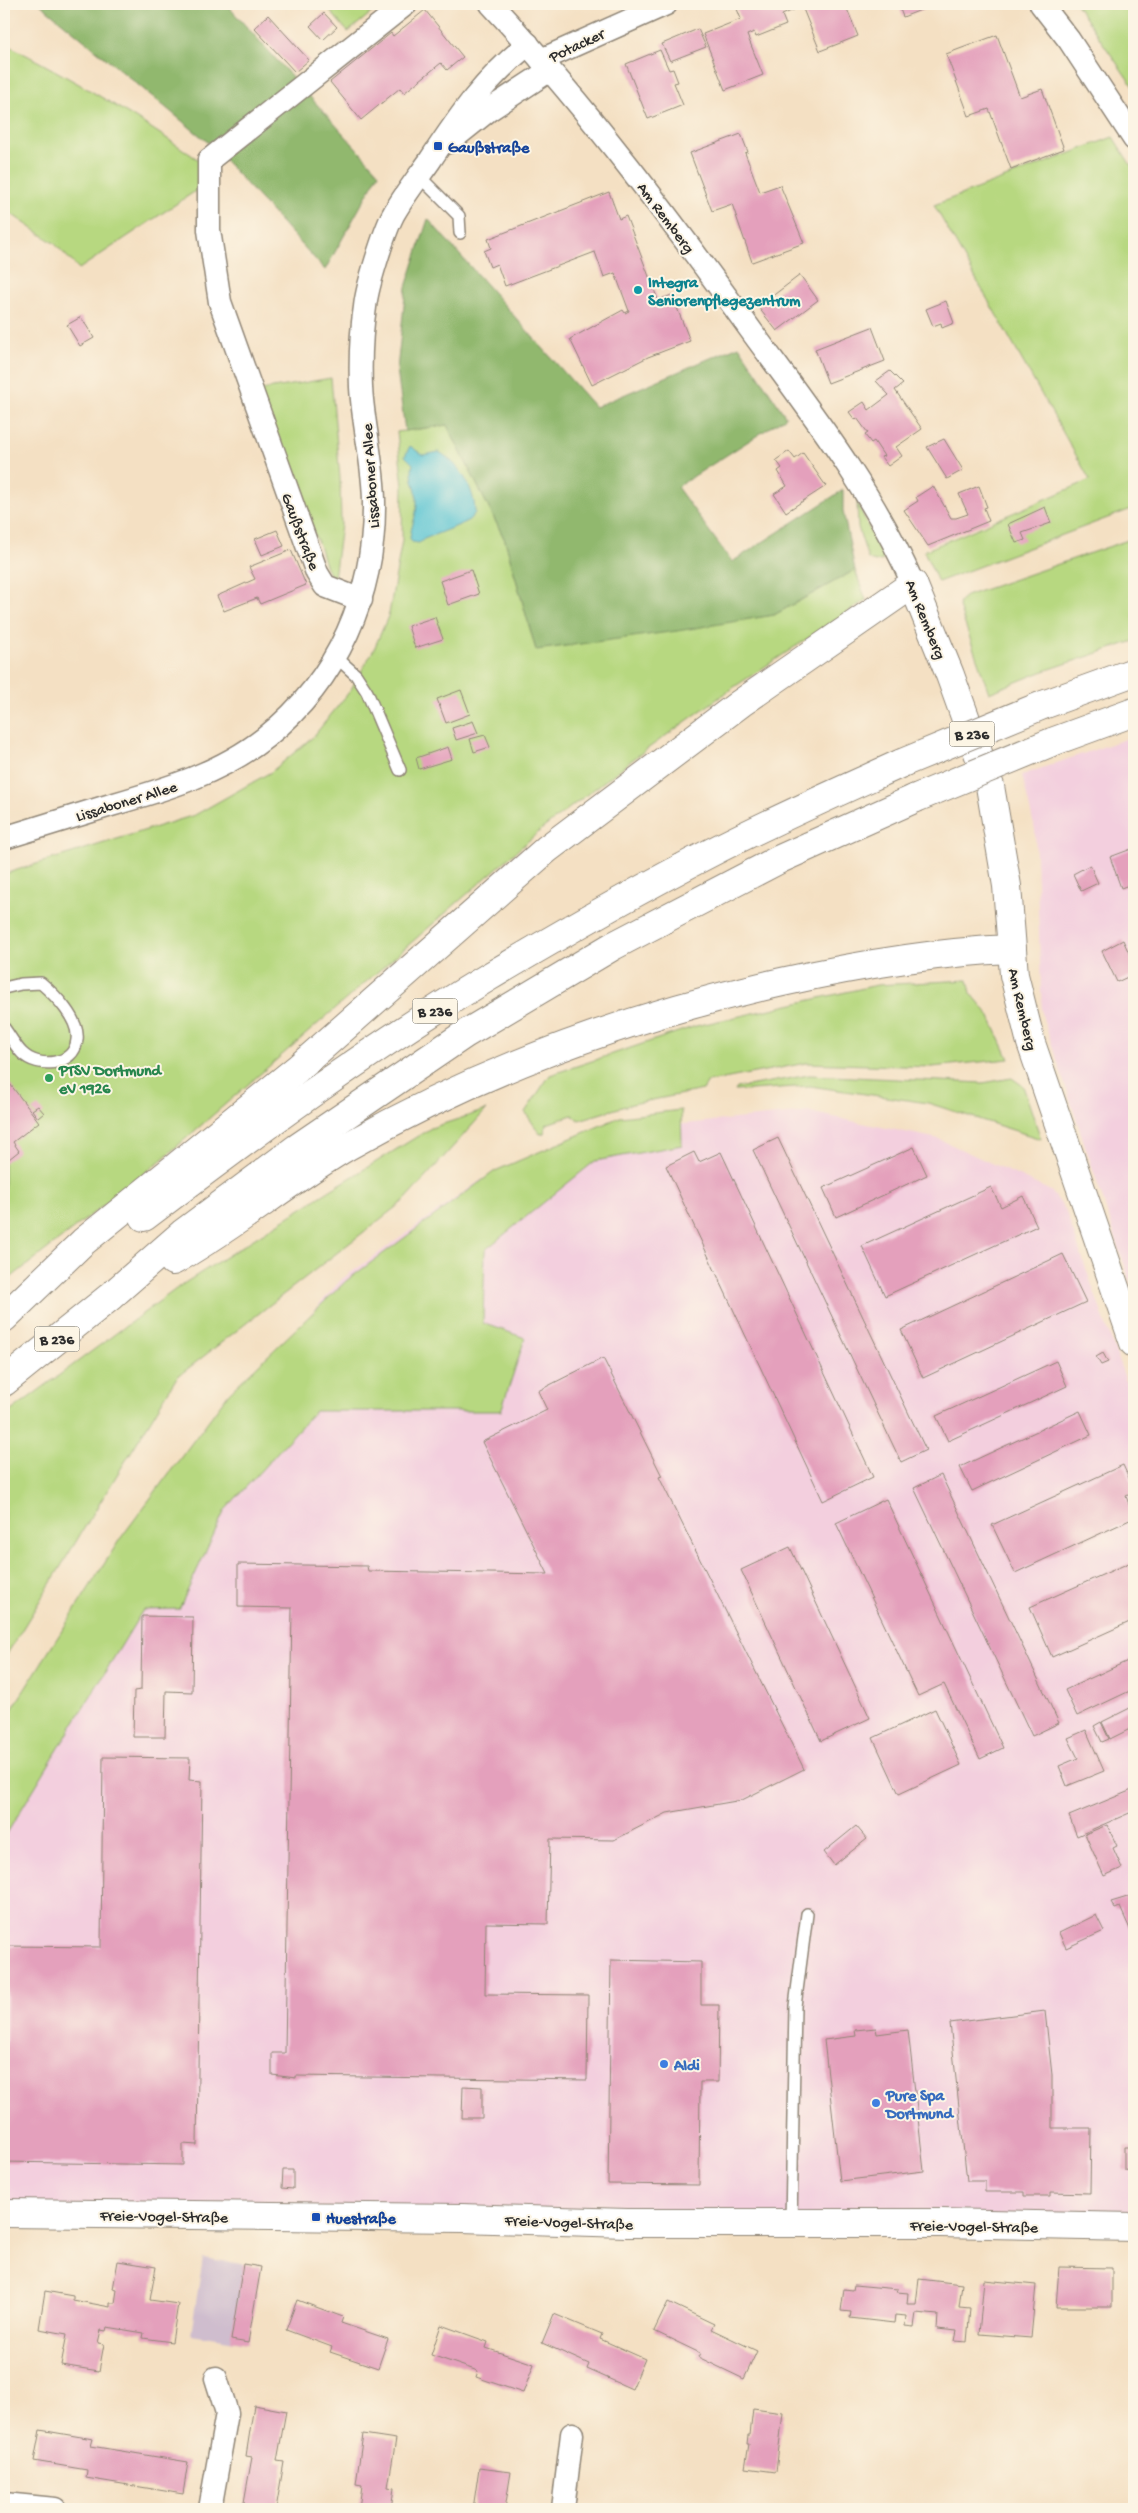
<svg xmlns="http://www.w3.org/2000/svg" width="1138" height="2513" font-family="'Gochi Hand',sans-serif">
<rect width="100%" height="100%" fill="#fcf5e5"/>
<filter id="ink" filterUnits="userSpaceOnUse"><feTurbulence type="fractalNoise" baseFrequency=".02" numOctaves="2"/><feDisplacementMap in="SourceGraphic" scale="10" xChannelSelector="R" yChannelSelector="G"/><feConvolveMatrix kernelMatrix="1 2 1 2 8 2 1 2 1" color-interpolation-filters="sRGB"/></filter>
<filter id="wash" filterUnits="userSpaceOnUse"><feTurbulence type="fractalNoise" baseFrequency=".0096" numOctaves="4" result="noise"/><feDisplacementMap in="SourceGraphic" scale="20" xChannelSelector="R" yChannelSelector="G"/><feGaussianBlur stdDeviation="1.12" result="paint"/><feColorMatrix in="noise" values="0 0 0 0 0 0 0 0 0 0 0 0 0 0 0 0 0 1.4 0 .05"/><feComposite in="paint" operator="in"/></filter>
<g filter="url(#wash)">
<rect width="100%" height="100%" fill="#f4e0c3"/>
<g fill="#f3cfde">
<path d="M1134 736V1294L1042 1015 1035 830 1022 775Z"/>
<path d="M809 1112 939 1139 1051 1191 1065 1209 1128 1387 1134 1431V2226L4 2211V1767L258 1373 342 1279 481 1180 640 1128Z"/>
</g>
<path fill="#cfbdce" d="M203 2258 261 2267 248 2343 191 2334Z"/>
<g fill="#b7d880" stroke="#718256">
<path d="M324 4H382L348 32Z"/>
<path d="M1076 4H1134V88Z"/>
<path d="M4 43C73 79 139 118 203 163L200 188 79 269 55 244 4 209Z"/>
<path d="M1113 137 1134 170V508L938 582 924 551 1090 480 934 205Z"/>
<path d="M331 378 340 478 341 525 334 578C323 570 323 553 317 540 296 491 275 441 256 391Z"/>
<path d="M447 425 505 540 536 650 774 615 855 570 866 600 734 687 636 757 542 829 160 1161 4 1283V874L195 815 271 772 313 737 350 691 374 649 389 614 402 540 403 486 397 432Z"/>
<path d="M857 502 884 560 875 562 868 559 858 527Z"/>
<path d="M1134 538V641L1041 672 989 693 959 607 960 601 966 596Z"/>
<path d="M968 980 971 993 989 1015 1009 1059 932 1067 806 1063 708 1082 703 1090 632 1104 579 1120 572 1115 547 1124 544 1133 540 1134 525 1112 550 1075 696 1026 877 985Z"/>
<path d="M809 1075 983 1083 1012 1078 1023 1086 1041 1139 928 1103 810 1086 735 1091 737 1088Z"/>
<path d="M486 1110 405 1200 177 1377 4 1659V1416L180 1286 329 1191 431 1128Z"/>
<path d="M681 1110 682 1145 595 1161 485 1250 483 1323 525 1338 501 1411H315L225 1510 179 1609 143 1610 4 1838V1722L120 1539 229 1393 346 1281 495 1171 620 1117Z"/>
</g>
<g fill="#91b86e" stroke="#5e724c">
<path d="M40 4H226L379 173 325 270 210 144Z"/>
<path d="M428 219 595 407 739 346 786 417 677 487 732 562 843 490V511L855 570 774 615 677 631 536 650 505 540 447 425 405 431 397 369 406 287Z"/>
</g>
<path fill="#59c4d3" stroke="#42787f" d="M410 446 423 455 439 452C460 464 475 489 475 513L469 520 457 526 424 539 419 543 412 542 410 538C411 526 417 515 417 503 418 488 409 479 413 464L405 456Z"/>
<g id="blocks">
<g fill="#e4a0bc">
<path d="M735 4H749L750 6 756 4H797L798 8 782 15 786 25 756 37 754 32 747 35 763 75 725 90 703 34 741 19Z"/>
<path d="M801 4H845L858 36 820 51Z"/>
<path d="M898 4H936L903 17Z"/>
<path d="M425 10 463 57 447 70 441 63 404 93 400 88 361 120 330 82 391 33 393 36Z"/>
<path d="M324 13 337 27 323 40 310 26Z"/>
<path d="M268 15 309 60 295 72 254 28Z"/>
<path d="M698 29 706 47 670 61 662 44Z"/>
<path d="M997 35 1020 97 1042 89 1064 149 1011 169 989 109 969 116 946 54Z"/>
<path d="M660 50 669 70 673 69 678 82 674 83 683 105 648 119 626 64Z"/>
<path d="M741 134 748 152 745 153 760 192 780 185 804 243 752 262 732 204 712 211 690 153Z"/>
<path d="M609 192 619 219 626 216 658 300 672 295 690 341 648 357 592 385 570 339 623 310 625 313 629 311 615 273 604 277 595 252 505 286 497 264 490 267 484 251 491 248 488 239Z"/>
<path d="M800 275 818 300 777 331 758 307Z"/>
<path d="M946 301 954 323 942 328 941 323 933 326 926 309Z"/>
<path d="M81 317 94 338 80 346 67 325Z"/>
<path d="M872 327 885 361 828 383 815 349Z"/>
<path d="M890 371 903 384 895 390 922 429 896 447 902 456 888 466 881 457 884 456 874 441 871 443 865 435 868 433 857 418 855 420 849 412 864 402 869 410 889 395 876 381Z"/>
<path d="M944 439 963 470 947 479 927 447Z"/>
<path d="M789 451 795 459 803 453 826 486 786 512 774 494 787 486 778 471 782 468 776 460Z"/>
<path d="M933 486 951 518H956L968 514 959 494 979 486 987 507 984 508 989 521 928 546 904 510 918 501 916 497Z"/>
<path d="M1045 507 1051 523 1022 533 1025 540 1016 543 1008 524Z"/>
<path d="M277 530 284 546 262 555 255 539Z"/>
<path d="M291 550 306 585 260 604 257 598 224 611 217 596 255 579 249 567Z"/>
<path d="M471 570 479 594 448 605 440 581Z"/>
<path d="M435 617 443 639 415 648 408 626Z"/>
<path d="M461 690 470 714 446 723 437 699Z"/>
<path d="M473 721 478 733 456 740 452 728Z"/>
<path d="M485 735 490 747 474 752 470 739Z"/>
<path d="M448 747 452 759 419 769 416 758Z"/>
<path d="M1134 848V883L1121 888 1110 857Z"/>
<path d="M1090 865 1098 883 1081 891 1073 874Z"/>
<path d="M1123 940 1134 964V974L1117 982 1102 951Z"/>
<path d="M4 1076 39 1122 13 1142 19 1151 4 1163Z"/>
<path d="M38 1106 44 1113 38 1118 32 1110Z"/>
<path d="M778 1138 926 1450 901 1462 753 1150Z"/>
<path d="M914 1147 927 1175 836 1217 823 1188Z"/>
<path d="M694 1152 699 1162 721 1152 873 1477 823 1501 666 1166Z"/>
<path d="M991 1187 1001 1207 1023 1196 1037 1226 885 1296 862 1246Z"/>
<path d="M1063 1254 1086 1302 923 1378 901 1330Z"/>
<path d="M1103 1353 1108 1362 1101 1365 1096 1357Z"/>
<path d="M603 1358 662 1476 659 1477 804 1769 742 1800 667 1813 614 1840 550 1839 548 1924 486 1923 485 1994 588 1995 587 2080 296 2076V2078L272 2075V2053H285L292 1608 238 1607V1564L367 1566 368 1571 548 1574 482 1442 547 1410 538 1391Z"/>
<path d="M1056 1361 1067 1386 948 1441 936 1416Z"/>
<path d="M1080 1411 1091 1435 972 1491 960 1467Z"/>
<path d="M1123 1465 1134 1489V1492L1126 1496 1134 1518 1015 1573 992 1525Z"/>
<path d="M941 1475 1059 1723 1032 1736 914 1488Z"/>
<path d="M886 1499 1003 1748 980 1759 944 1684 918 1696 836 1523Z"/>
<path d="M790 1547 870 1718 821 1741 741 1570Z"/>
<path d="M1129 1563 1134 1574V1620L1052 1657 1030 1607Z"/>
<path d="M142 1616 193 1617 192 1692 166 1691 165 1737H133L134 1691 141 1690Z"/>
<path d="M1134 1658V1689L1077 1716 1065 1690Z"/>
<path d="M1134 1706V1727L1110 1739 1102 1722Z"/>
<path d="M935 1709 961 1765 899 1794 873 1738Z"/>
<path d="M1101 1722 1109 1739 1102 1742 1094 1726Z"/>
<path d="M1086 1730 1104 1771 1067 1786 1059 1766 1078 1758 1068 1738Z"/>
<path d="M103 1757 190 1758 189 1780 202 1781 197 2145 183 2144V2165L4 2162 8 1946 101 1947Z"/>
<path d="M1132 1790 1134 1811 1077 1836 1069 1816Z"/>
<path d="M1107 1825 1117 1846 1113 1848 1122 1868 1104 1876 1085 1834Z"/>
<path d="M856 1826 867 1839 834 1865 824 1852Z"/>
<path d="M1134 1895V1938L1120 1907 1115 1909 1111 1902Z"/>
<path d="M1096 1915 1104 1931 1066 1948 1059 1933Z"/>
<path d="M611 1960 701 1962V2005H719L718 2082H700L699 2185 608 2184Z"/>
<path d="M1045 2011 1052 2075V2128H1091L1090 2193 1051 2192V2196H1024V2192H985V2181H967L950 2023Z"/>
<path d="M876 2028 877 2034 908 2030 924 2171 840 2181 824 2040 856 2036 855 2030Z"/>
<path d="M463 2086 482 2087V2118H462Z"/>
<path d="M1124 2147H1134V2171L1124 2170Z"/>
<path d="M283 2170H293V2189L282 2188Z"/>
<path d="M118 2261 156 2267 150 2300 178 2304 172 2342 143 2338 144 2333 107 2327 106 2331 101 2330 98 2343 104 2344 99 2371 61 2365 67 2334 39 2329 45 2291 73 2296V2300L110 2307V2303H115L117 2290 113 2289Z"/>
<path d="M243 2264 261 2267 248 2343 231 2340Z"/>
<path d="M1059 2267 1112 2268V2307H1056Z"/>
<path d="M919 2279 962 2284 959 2307 970 2308 967 2342 955 2341 957 2331 937 2329 938 2315 916 2313 914 2327 905 2326 906 2316 895 2315 894 2323 850 2318 851 2312 841 2311 844 2289 853 2290 854 2285 898 2289 897 2292 908 2293 907 2304H916Z"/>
<path d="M984 2280 1036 2285 1031 2338 979 2334Z"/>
<path d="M297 2300 343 2317 341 2323 388 2339 378 2368 330 2352 332 2347 286 2330Z"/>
<path d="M668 2302 714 2324 711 2329 757 2351 744 2379 698 2357 700 2353 654 2331Z"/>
<path d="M554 2314 602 2334 600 2339 645 2359 632 2389 587 2369 589 2364 542 2343Z"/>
<path d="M441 2325 488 2342 486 2348 534 2364 523 2393 476 2377 478 2371 431 2355Z"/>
<path d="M254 2405 286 2411 277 2461 284 2462 276 2509 243 2508 252 2457 246 2456Z"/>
<path d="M753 2409 783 2413 776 2472 745 2468 749 2444H747L748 2435H750Z"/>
<path d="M40 2430 93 2439 91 2446 188 2462 183 2494 86 2478 87 2470 34 2461Z"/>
<path d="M363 2434 396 2439 388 2487 394 2488 391 2509H359L362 2485 356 2484Z"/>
<path d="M479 2468 511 2472 505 2509H473Z"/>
</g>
</g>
</g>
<g filter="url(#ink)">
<use href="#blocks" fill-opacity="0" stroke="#908677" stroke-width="1"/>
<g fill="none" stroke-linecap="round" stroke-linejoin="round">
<defs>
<g id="service">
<path d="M419 176 459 216 460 233"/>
<path d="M336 657 356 675 367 692 400 770"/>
<path d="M4 988 21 984 41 983C55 995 80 1020 77 1040 74 1066 38 1069 22 1053 15 1046 10 1036 4 1028"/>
<path d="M791 2224 795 2006 807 1914"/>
</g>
<g id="minor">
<path d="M491 4C587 107 672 221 755 336 813 415 874 493 913 584"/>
<path d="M1041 4 1069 40 1134 139"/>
<path d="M541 60 666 4"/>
<path d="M449 142 489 110 550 70"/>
<path d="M361 600 325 586 317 573 220 302 209 230V160L406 4"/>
<path d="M4 838C40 827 75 816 111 805 166 789 221 773 266 737 338 680 375 594 374 503 374 464 363 426 361 387 360 360 361 333 365 307 367 286 384 233 393 215 403 197 417 179 429 162 460 115 483 81 528 44"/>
<path d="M4 2504 55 2509"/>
<path d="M210 2509 227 2413 216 2378"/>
<path d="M563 2509 572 2434"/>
</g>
<g id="tertiary">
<path d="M913 584 950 675 990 786 1007 886 1014 975 1031 1043 1134 1343"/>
<path d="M4 2213 462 2218 627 2223H941L1134 2227"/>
</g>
<g id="trunk">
<path d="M1043 705 1134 672"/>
<path d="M1052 742 1134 712"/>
<path d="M144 1217C255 1133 367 1050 487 978 561 934 636 891 712 852 774 820 838 792 902 763"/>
<path d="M173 1261C234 1227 288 1181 348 1146 484 1069 630 1016 782 982 858 965 934 952 1012 949"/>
<path d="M4 1318 83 1242 297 1069 547 849 741 703 913 584"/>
<path d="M4 1382 111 1296 183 1233 297 1148 465 1034 613 946 780 859 916 798"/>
</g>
</defs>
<use href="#service" stroke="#908677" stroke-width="14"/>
<use href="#minor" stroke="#908677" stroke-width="25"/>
<use href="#tertiary" stroke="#908677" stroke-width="30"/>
<use href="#trunk" stroke="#908677" stroke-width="30"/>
<use href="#service" stroke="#fff" stroke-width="11"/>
<use href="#minor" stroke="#fff" stroke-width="22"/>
<use href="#tertiary" stroke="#fff" stroke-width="28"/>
<use href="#trunk" stroke="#fff" stroke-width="28"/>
<defs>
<g id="trunk-bridge">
<path d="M902 763 1043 705"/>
<path d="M916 798 1052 742"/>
</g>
</defs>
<use href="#trunk-bridge" stroke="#908677" stroke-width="30" stroke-linecap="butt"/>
<use href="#trunk-bridge" stroke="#fff" stroke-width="28"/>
</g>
</g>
<g fill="#1a4fb4" stroke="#fcf5e5" stroke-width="2">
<rect x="433" y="141" width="10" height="10" rx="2.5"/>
<rect x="311" y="2212" width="10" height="10" rx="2.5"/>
</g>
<circle fill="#0f9aa8" stroke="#fcf5e5" stroke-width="2" cx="638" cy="290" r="5"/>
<circle fill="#2e9e5b" stroke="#fcf5e5" stroke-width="2" cx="49" cy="1078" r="5"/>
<g fill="#3f7fe0" stroke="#fcf5e5" stroke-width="2">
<circle cx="664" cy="2064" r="5"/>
<circle cx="876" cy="2103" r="5"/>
</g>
<g text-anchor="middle" stroke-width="4" stroke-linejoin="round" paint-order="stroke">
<g fill="#fcf5e5" stroke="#6a6863" stroke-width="1">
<rect x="949.5" y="721.5" width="45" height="25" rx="4"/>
<rect x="412.5" y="998.5" width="45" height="25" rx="4"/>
<rect x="34.5" y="1326.5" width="45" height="25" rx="4"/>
</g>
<g font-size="15" font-weight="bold" fill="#2b2b2b">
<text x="972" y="739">B 236</text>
<text x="435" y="1016">B 236</text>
<text x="57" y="1344">B 236</text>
</g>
<g font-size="16" fill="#2b2b2b" stroke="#fcf5e5">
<text transform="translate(576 44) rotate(-25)" y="6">Potacker</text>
<text transform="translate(667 217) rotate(53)" y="6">Am Remberg</text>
<text transform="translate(369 476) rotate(-94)" y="6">Lissaboner Allee</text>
<text transform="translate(302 531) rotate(69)" y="6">Gaußstraße</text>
<text transform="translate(927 619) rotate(68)" y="6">Am Remberg</text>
<text transform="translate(126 800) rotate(-17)" y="6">Lissaboner Allee</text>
<text transform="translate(1024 1009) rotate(77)" y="6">Am Remberg</text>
<text transform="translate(164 2215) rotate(1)" y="6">Freie-Vogel-Straße</text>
<text transform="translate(569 2221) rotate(2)" y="6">Freie-Vogel-Straße</text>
<text transform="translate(974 2225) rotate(1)" y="6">Freie-Vogel-Straße</text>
</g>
<g font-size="16" font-weight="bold" fill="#164399" stroke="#fcf5e5" text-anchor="start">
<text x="448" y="152">Gaußstraße</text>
<text x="326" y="2223">Huestraße</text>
</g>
<g font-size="16" font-weight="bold" fill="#0d838f" stroke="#fcf5e5" text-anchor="start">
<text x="648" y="287">Integra<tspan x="648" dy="18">Seniorenpflegezentrum</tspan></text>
</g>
<g font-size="16" font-weight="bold" fill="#27864d" stroke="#fcf5e5" text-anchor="start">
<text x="59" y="1075">PTSV Dortmund<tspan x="59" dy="18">eV 1926</tspan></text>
</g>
<g font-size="16" font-weight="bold" fill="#366cbe" stroke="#fcf5e5" text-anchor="start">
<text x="674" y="2070">Aldi</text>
<text x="886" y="2100">Pure Spa<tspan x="886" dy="18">Dortmund</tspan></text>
</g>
</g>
<rect width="1138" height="2513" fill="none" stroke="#fcf5e5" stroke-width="20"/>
</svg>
